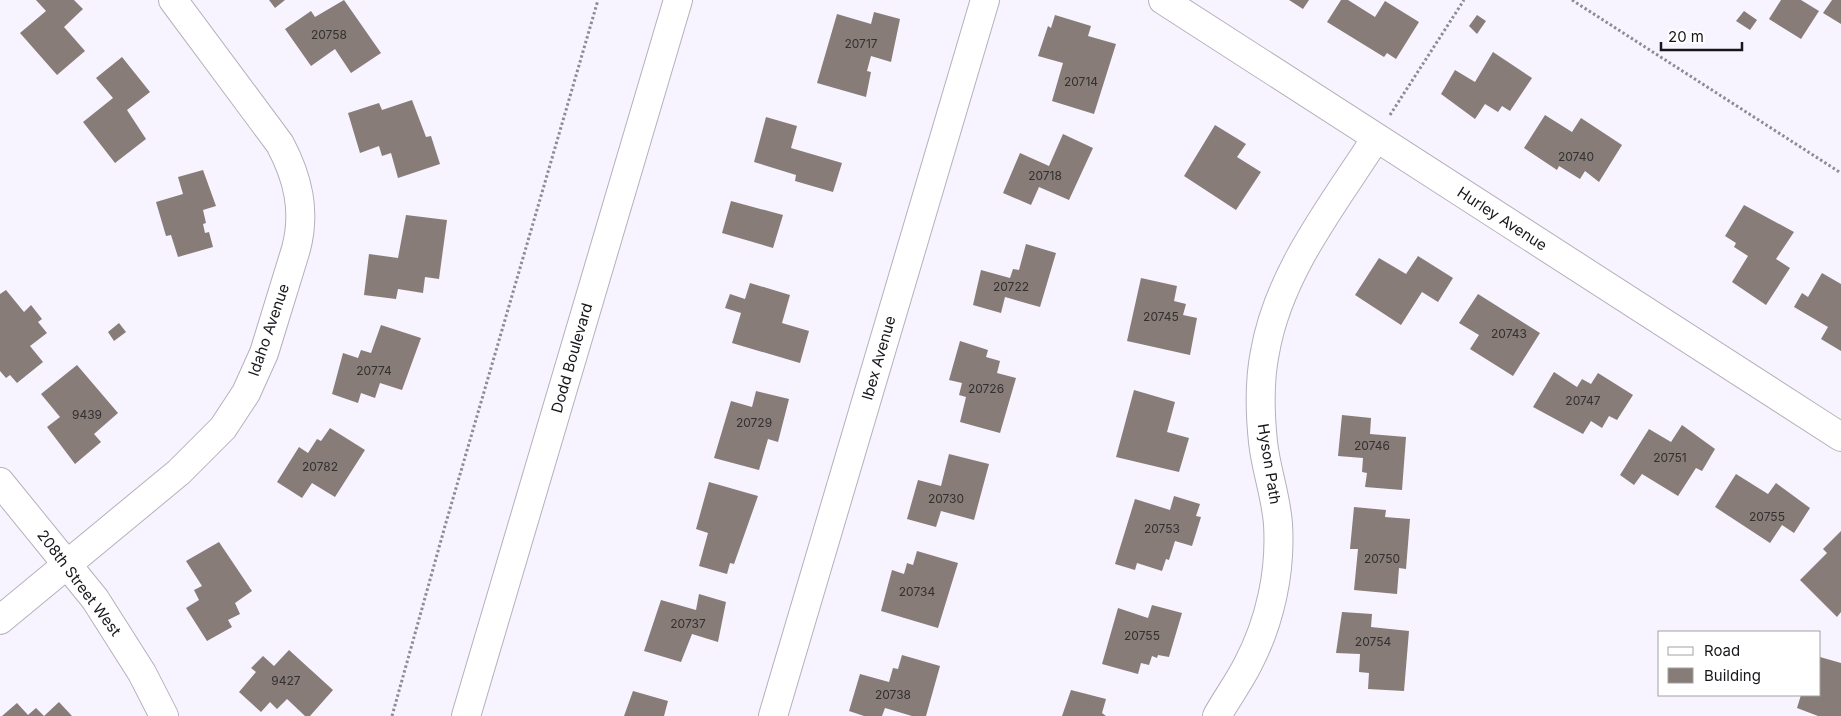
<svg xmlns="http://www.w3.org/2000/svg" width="1841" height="716" font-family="Inter,sans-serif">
<rect width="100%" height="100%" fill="#f7f4ff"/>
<g fill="#877c77">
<path d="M36 0H74L83 9 64 27 85 51 57 75 20 33 46 11Z"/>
<path d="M269 0H285L275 8Z"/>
<path d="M344 0 381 53 351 73 335 49 311 66 285 29 311 11 315 17Z"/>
<path d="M1289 0H1309L1303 9Z"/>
<path d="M1341 0H1348L1375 17 1385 1 1419 22 1396 59 1387 53 1384 57 1327 22Z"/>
<path d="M1781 0H1801L1819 11 1801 39 1769 19Z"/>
<path d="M1832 0H1841V24L1823 13Z"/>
<path d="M1744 11 1757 20 1750 30 1736 21Z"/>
<path d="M874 12 900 19 891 62 871 56 867 71 871 72 866 97 817 83 837 14 871 24Z"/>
<path d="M1055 15 1091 26 1088 36 1116 44 1094 114 1052 101 1063 63 1038 56 1048 26 1051 28Z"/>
<path d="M1477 15 1486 21 1477 34 1469 26Z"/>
<path d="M1493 52 1532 78 1510 111 1502 106 1498 112 1485 104 1475 119 1441 94 1455 70 1475 82Z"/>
<path d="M122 57 150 92 127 110 146 139 115 163 83 122 113 98 96 78Z"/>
<path d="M412 100 426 137 431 136 440 164 398 178 391 153 382 156 379 146 360 153 348 113 379 103 382 110Z"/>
<path d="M1545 115 1572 132 1581 118 1622 145 1599 182 1585 171 1580 179 1559 166 1557 170 1524 148Z"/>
<path d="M766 117 797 126 791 148 842 163 833 192 795 181 796 175 754 162Z"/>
<path d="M1215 125 1246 144 1237 157 1261 172 1236 210 1184 176Z"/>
<path d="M1063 134 1093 148 1069 200 1039 187 1031 205 1003 193 1020 153 1049 166Z"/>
<path d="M203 170 216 206 203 210 206 223 203 224 205 233 209 232 213 247 178 257 171 235 166 236 156 202 183 194 178 177Z"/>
<path d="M731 201 783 215 773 248 722 233Z"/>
<path d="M1744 205 1794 232 1776 259 1790 268 1766 305 1732 282 1748 256 1734 247 1736 243 1725 236Z"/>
<path d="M406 215 447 220 439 279 425 277 423 293 398 289 396 299 364 295 369 254 398 258Z"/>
<path d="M1026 244 1056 253 1040 307 1005 297 1001 313 973 305 981 270 1010 278 1013 269 1019 270Z"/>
<path d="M1418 256 1453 278 1438 302 1422 292 1401 325 1355 295 1379 258 1406 274Z"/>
<path d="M1822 273 1841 284V351L1821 339 1828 327 1794 307 1802 293 1808 297Z"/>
<path d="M1141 278 1177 286 1174 301 1186 304 1183 315 1197 318 1190 355 1127 341Z"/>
<path d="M750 283 790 295 782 323 809 331 800 363 732 343 741 313 725 308 730 294 745 299Z"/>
<path d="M6 290 24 312 31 305 42 319 38 322 47 333 30 346 43 362 17 383 10 375 6 378 0 371V294Z"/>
<path d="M1478 294 1540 333 1513 376 1470 349 1479 335 1459 323Z"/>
<path d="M119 323 126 332 114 341 108 332Z"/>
<path d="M381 325 421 338 402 390 380 383 375 398 361 393 358 403 332 394 343 353 358 358 361 350 371 353Z"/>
<path d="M960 341 988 350 986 357 1000 361 997 373 1016 378 1000 433 960 422 966 397 959 395 962 383 949 380Z"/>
<path d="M77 365 118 413 94 434 101 442 75 464 47 427 60 417 41 394Z"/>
<path d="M1554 372 1577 387 1582 379 1591 384 1598 373 1633 395 1617 420 1609 416 1602 428 1591 421 1583 434 1533 407Z"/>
<path d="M1134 390 1175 402 1167 432 1189 438 1179 472 1116 457Z"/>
<path d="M756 391 789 399 778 442 768 439 759 470 714 458 731 401 752 407Z"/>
<path d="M1342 415 1371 418 1370 434 1406 437 1402 490 1365 487 1367 473 1362 472 1363 458 1338 456Z"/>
<path d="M1682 425 1715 449 1702 471 1696 468 1678 496 1642 474 1634 485 1620 475 1649 429 1671 442Z"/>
<path d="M330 428 365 450 335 497 312 483 302 498 277 482 299 447 308 453 317 439 321 441Z"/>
<path d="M949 454 989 464 974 520 941 511 936 527 907 519 918 480 941 486Z"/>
<path d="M1736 474 1768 494 1776 483 1810 508 1794 533 1782 525 1770 543 1715 507Z"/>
<path d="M709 482 758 496 734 564 730 563 727 574 699 566 708 533 696 529Z"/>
<path d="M1174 496 1200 504 1196 516 1201 517 1192 546 1175 541 1169 560 1166 559 1162 571 1137 563 1135 570 1115 564 1135 499 1170 510Z"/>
<path d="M1354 507 1386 510 1385 517 1410 519 1406 569 1399 568 1397 594 1354 590 1358 549H1350Z"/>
<path d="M1841 531V612L1837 617 1800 580 1827 553 1823 549Z"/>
<path d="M219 542 252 591 235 603 240 614 228 620 232 627 207 641 186 608 199 600 194 590 202 586 186 561Z"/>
<path d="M917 551 958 563 938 628 881 611 892 570 904 574 907 563 913 565Z"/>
<path d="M699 594 726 602 718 642 692 634 681 662 644 651 661 600 696 610Z"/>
<path d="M1152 605 1182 613 1169 657 1158 655 1157 658 1152 656 1149 665 1141 663 1138 674 1102 664 1118 608 1148 618Z"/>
<path d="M1342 612 1372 614 1371 627 1409 631 1404 691 1368 689 1369 673 1359 672 1360 654 1336 653Z"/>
<path d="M289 650 333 690 310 716H305L287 699 277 709 270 702 261 712 239 692 256 672 251 668 263 656 274 666Z"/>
<path d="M902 655 940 666 926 716H912L885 708 882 716H864L849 711 860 674 889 682 893 668 898 669Z"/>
<path d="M1820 657 1841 663V716H1818L1797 708 1801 695H1820Z"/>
<path d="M1071 690 1106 699 1102 713 1106 716H1062Z"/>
<path d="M633 691 668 701 664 716H624Z"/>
<path d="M59 702 72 716H2L17 703 28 715 36 708 44 716Z"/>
</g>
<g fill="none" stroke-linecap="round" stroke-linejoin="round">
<defs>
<g id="street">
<path d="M1163 0 1841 437"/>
<path d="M0 482 95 599 142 673 164 716"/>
<path d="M0 620 179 472 223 428 246 393 264 353 296 249C306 211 298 178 280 144L173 0"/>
<path d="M773 716 985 0"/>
<path d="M1217 716C1227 698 1239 682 1248 664 1270 622 1281 572 1278 524 1276 496 1266 470 1263 442 1260 413 1259 381 1265 352 1279 272 1333 205 1376 138"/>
</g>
<path id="secondary" d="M466 716 678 0"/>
</defs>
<use href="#street" stroke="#b5b1bc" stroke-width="30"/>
<use href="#secondary" stroke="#b5b1bc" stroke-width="30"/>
<g stroke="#8e8b93" stroke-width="3" stroke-dasharray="2.5 2.5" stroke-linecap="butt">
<path d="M1572 0 1841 173"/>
<path d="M1390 115 1464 0"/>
<path d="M392 716 445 526 598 0"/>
</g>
<use href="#street" stroke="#fff" stroke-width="28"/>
<use href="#secondary" stroke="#fff" stroke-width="28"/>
</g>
<g text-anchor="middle" stroke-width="4" stroke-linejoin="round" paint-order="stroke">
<g font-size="12" fill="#333031">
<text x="329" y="39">20758</text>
<text x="861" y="48">20717</text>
<text x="1081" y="86">20714</text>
<text x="1576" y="161">20740</text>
<text x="1045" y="180">20718</text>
<text x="1011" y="291">20722</text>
<text x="1161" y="321">20745</text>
<text x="1509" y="338">20743</text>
<text x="374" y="375">20774</text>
<text x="986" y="393">20726</text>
<text x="1583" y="405">20747</text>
<text x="87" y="419">9439</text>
<text x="754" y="427">20729</text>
<text x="1372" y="450">20746</text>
<text x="1670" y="462">20751</text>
<text x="320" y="471">20782</text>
<text x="946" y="503">20730</text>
<text x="1767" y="521">20755</text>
<text x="1162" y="533">20753</text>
<text x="1382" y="563">20750</text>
<text x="917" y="596">20734</text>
<text x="688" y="628">20737</text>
<text x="1142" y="640">20755</text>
<text x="1373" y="646">20754</text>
<text x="286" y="685">9427</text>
<text x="893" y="699">20738</text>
</g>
<g font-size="15" fill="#17161a" stroke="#fff">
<text transform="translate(1502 219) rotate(33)" y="5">Hurley Avenue</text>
<text transform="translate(269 330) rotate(-71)" y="5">Idaho Avenue</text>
<text transform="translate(572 358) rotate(-74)" y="5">Dodd Boulevard</text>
<text transform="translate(879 358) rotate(-74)" y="5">Ibex Avenue</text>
<text transform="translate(1269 464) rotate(81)" y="5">Hyson Path</text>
<text transform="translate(79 583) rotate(53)" y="5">208th Street West</text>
</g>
</g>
<rect x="1658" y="631" width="162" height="65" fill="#ffffff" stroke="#a2a2a3"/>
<rect x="1668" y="647" width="25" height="8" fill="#ffffff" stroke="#a2a2a3"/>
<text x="1704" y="656" font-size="15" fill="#17161a">Road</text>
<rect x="1668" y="668" width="25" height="15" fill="#877c77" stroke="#a2a2a3"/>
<text x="1704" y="681" font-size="15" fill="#17161a">Building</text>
<path d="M1661 42v8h81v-8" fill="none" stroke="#17161a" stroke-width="2.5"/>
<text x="1668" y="42" font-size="15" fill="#17161a" stroke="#ffffff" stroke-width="4" paint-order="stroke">20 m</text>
</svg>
